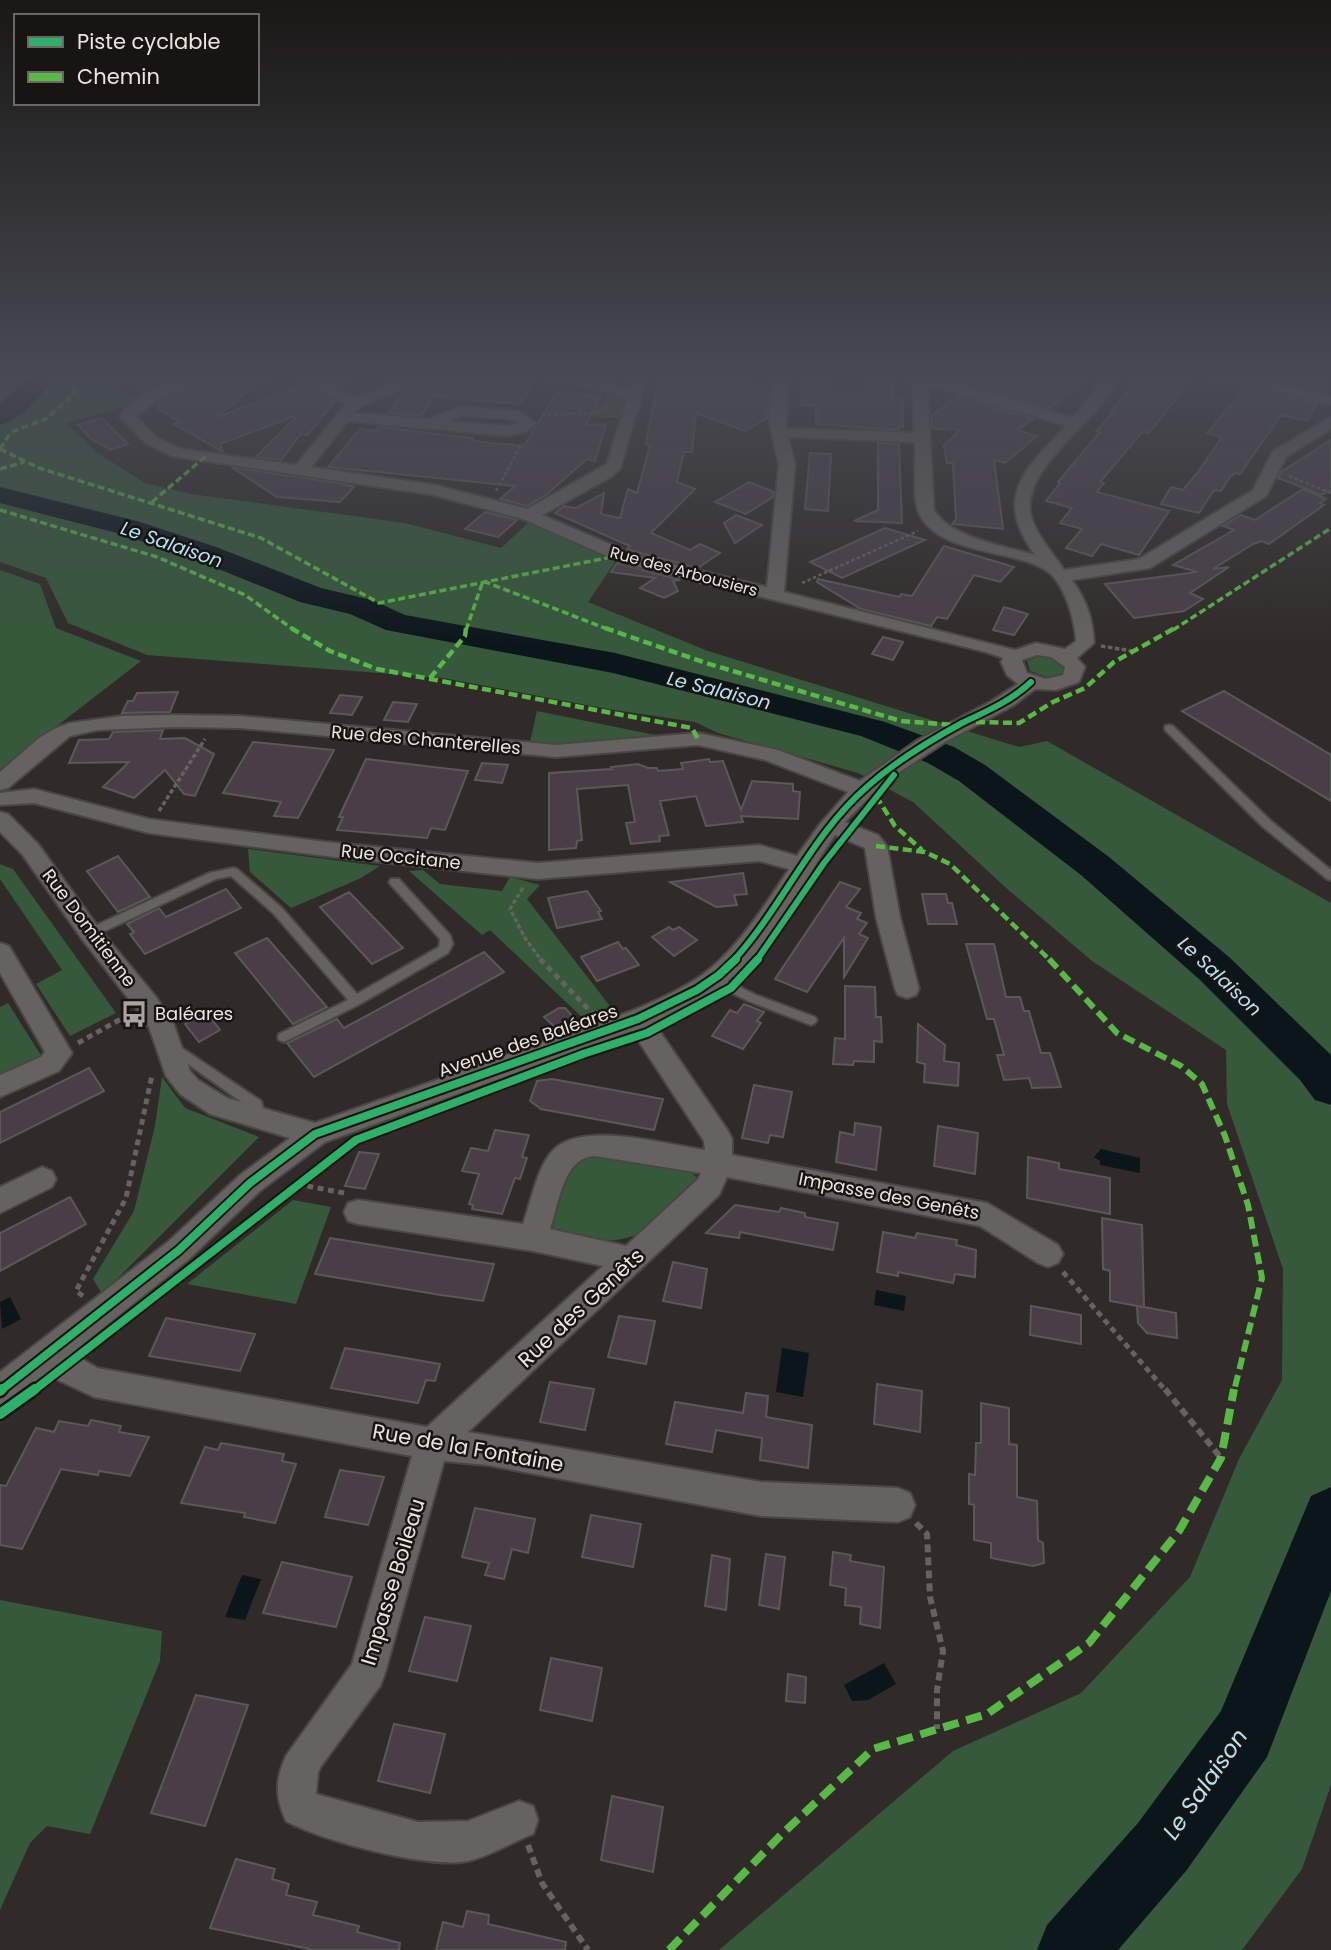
<svg xmlns="http://www.w3.org/2000/svg" width="1331" height="1950" font-family="Poppins,sans-serif">
<rect width="100%" height="100%" fill="#302b28"/>
<g fill="#35593a">
<path d="M0 374H150L114 387 135 400 125 406 67 423 96 452 145 483 191 494 405 523 501 548 529 522 615 562 588 602 708 651 1019 747 1047 741 1331 903V1785L1302 1869 1242 1950H719L953 1751 1081 1693 1190 1577 1239 1459 1282 1380 1283 1269 1227 1104 1226 1050 1092 961 1004 886 913 802 858 773 718 733 695 722 608 709 443 678 147 655 68 623 46 578 0 562Z"/>
<path d="M606 396 625 398 620 418 591 416 585 420 541 418 550 405 596 409Z"/>
<path d="M0 570 40 584 56 628 141 661 0 770Z"/>
<path d="M1040 656 1052 657 1065 666 1063 673 1047 677 1030 671 1027 661Z"/>
<path d="M537 711 670 738 558 744 530 742Z"/>
<path d="M248 849 380 866 361 878 291 908 250 872Z"/>
<path d="M0 864 13 869 116 1013 70 1036 36 984 62 970 0 879Z"/>
<path d="M423 870 440 884 502 891 510 877 540 885 527 899 613 1010 587 1022 490 930 482 935 409 871Z"/>
<path d="M8 1003 42 1057 0 1078V1007Z"/>
<path d="M162 1077 185 1108 259 1137 102 1294 93 1279 134 1211 155 1126Z"/>
<path d="M584 1153 692 1173 697 1178 637 1234C613 1246 579 1240 554 1230L553 1225 571 1162Z"/>
<path d="M293 1200 331 1207 296 1304 187 1284Z"/>
<path d="M0 1600 162 1631 160 1661 90 1834 47 1826 30 1843 0 1910Z"/>
</g>
<g fill="#0b161a">
<path d="M1101 1149 1140 1158V1173L1100 1165V1161L1094 1157Z"/>
<path d="M876 1290 906 1296 904 1311 874 1305Z"/>
<path d="M10 1297 21 1319 2 1329 0 1302Z"/>
<path d="M782 1348 809 1353 803 1397 776 1392Z"/>
<path d="M242 1575 261 1579 245 1620 225 1617Z"/>
<path d="M884 1663 896 1684 868 1700 852 1701 844 1685Z"/>
</g>
<g fill="none" stroke-linecap="round" stroke-linejoin="round">
<g fill="#0b161a" fill-rule="evenodd">
<path d="M31 374H55C46 393 21 420 0 425V404Z"/>
<path d="M0 487 137 521 216 547 321 588 372 600 405 615 615 653 885 722 954 747 985 765 1109 857 1229 957 1331 1055V1105L1315 1100 1300 1080 1199 979 1081 875 959 781 928 763 861 736 613 673 386 630 350 614 300 602 194 559 117 533 0 503Z"/>
<path d="M1331 1487V1591L1267 1757 1186 1871 1118 1950H1037L1047 1925 1138 1823 1221 1711 1311 1496Z"/>
</g>
</g>
<g fill="#493e47" stroke="#5b5858" stroke-width="2">
<path d="M150 374H187L144 391 128 382Z"/>
<path d="M221 374H270L215 418 305 384 335 401 312 430 307 435 301 434 281 460 256 457 298 415 220 444 223 452 174 424 180 422 157 408 162 401Z"/>
<path d="M330 374H354L344 388 323 377Z"/>
<path d="M439 374H500L498 377 534 382 520 404 434 396 421 416 389 413 405 390Z"/>
<path d="M661 374H723L770 391 767 418 745 431 696 413 692 452H684L677 482 695 489 651 533 690 550 700 544 720 553 698 568 636 552 627 549 630 546 555 513 564 506 576 508 604 493 601 514 620 518 628 489 637 493 650 445H646L649 426Z"/>
<path d="M804 374 829 376 828 391 866 393V377L890 378 892 381V398H903V427L899 426V430L816 424V405H800Z"/>
<path d="M988 374H1087L1068 396 1048 408 973 385Z"/>
<path d="M1148 374H1168L1191 380 1149 433 1142 432 1100 482 1104 483 1097 492 1169 511 1139 555 1101 544 1092 556 1066 548 1082 529 1060 523 1072 508 1046 501 1060 483 1058 482 1100 432 1096 431 1113 413 1110 412 1140 378 1143 379Z"/>
<path d="M1273 374H1294L1328 385 1324 392 1269 379Z"/>
<path d="M1245 388 1317 404 1307 421 1281 415 1240 474 1235 473 1230 477 1221 491 1214 490 1199 513 1161 504 1171 487 1183 490 1197 473 1222 437 1207 433Z"/>
<path d="M557 392 601 396 586 424 606 425 595 461 587 459 546 495 527 506 500 499 515 486 328 467 360 429 376 431 379 427 473 438 472 440 480 442 524 446Z"/>
<path d="M958 396 1033 419 1017 430 1037 436 1005 463 994 460 1003 529 952 524 956 519 953 463H947L944 445 960 430 932 428 931 416Z"/>
<path d="M102 418 128 444 111 450 91 439 78 425Z"/>
<path d="M1331 440V490L1321 495 1278 478 1281 472Z"/>
<path d="M878 443 899 444 902 523 854 521 878 510Z"/>
<path d="M810 453 831 454 828 511 805 509Z"/>
<path d="M231 467 345 484 354 487 340 502 277 497Z"/>
<path d="M749 482 774 492 773 497 746 514 715 502Z"/>
<path d="M1303 489 1326 499 1320 503 1324 505 1269 544 1262 541 1253 544 1213 569 1229 567 1190 593 1203 599 1184 611 1134 618 1105 584 1197 572 1173 565 1234 530 1223 526 1241 515 1255 520Z"/>
<path d="M485 512 517 520 498 537 465 529Z"/>
<path d="M736 515 762 525 735 543 724 523Z"/>
<path d="M885 528 925 540 842 578 810 562Z"/>
<path d="M944 546 1014 567 1000 582 974 575 947 619 937 617 931 626 861 609 817 582 818 579 899 597 901 594 912 596Z"/>
<path d="M617 563 680 580 673 581 678 591 664 598 640 588 655 578 611 572Z"/>
<path d="M1004 607 1028 614 1014 635 993 630Z"/>
<path d="M883 637 903 642 893 660 872 654Z"/>
<path d="M1224 691 1331 755V801L1182 711Z"/>
<path d="M178 692 170 712 122 713 128 701H133L137 693Z"/>
<path d="M340 695 362 697 352 715 330 713Z"/>
<path d="M393 702 417 704 408 722 384 720Z"/>
<path d="M163 730 160 739 185 738 214 754 195 796 184 794 165 770 134 798 103 787 129 762 69 763 79 740 109 739 113 732Z"/>
<path d="M253 742 334 750 298 818 274 816 281 802 223 793Z"/>
<path d="M366 759 468 771 445 830 431 828 427 838 337 830 343 817H339Z"/>
<path d="M709 759 710 762 723 761 741 810 752 781 793 784V791L800 792 798 819 741 816 743 822 706 826 696 796 660 801 669 835 659 836 660 841 631 844 626 823 635 822 628 785 577 789 582 840 577 841 576 848 549 850V773L612 769 611 767 638 764 648 768H657L658 771 683 769 681 763Z"/>
<path d="M482 763 508 765 502 783 475 780Z"/>
<path d="M118 856 150 897 118 912 87 871Z"/>
<path d="M743 873 747 894 734 895 737 905 716 907 670 882Z"/>
<path d="M840 882 860 889 846 907 861 913 857 919 867 923 859 934 868 938 844 977V938L807 992 775 979Z"/>
<path d="M226 889 241 908 145 954 130 934 134 932 127 924 159 908 166 917Z"/>
<path d="M587 891 601 911 598 912 602 919 557 928 548 898Z"/>
<path d="M349 892 378 922 403 948 372 964 320 907Z"/>
<path d="M922 894H946L948 903H952L957 924H928Z"/>
<path d="M669 927 673 930 679 927 697 940 674 956 652 937Z"/>
<path d="M267 938 301 977 327 1007 293 1024 235 953Z"/>
<path d="M618 942 623 949 626 948 639 965 597 981 581 957Z"/>
<path d="M966 944H994L1006 997H1020L1024 1011H1029L1041 1053H1050L1061 1087 1032 1088 1029 1078 1004 1080 997 1055H1004L994 1019H987Z"/>
<path d="M484 952 504 972 314 1077 287 1043 337 1019 344 1028Z"/>
<path d="M845 986 875 987 876 1017H881L882 1042 874 1041V1062L854 1061 853 1065 833 1064 835 1038 845 1039Z"/>
<path d="M744 1004 764 1012 757 1021 761 1023 743 1049 712 1036 730 1010 737 1013Z"/>
<path d="M559 1008H565L576 1020 558 1030 544 1017Z"/>
<path d="M207 1013 220 1030 199 1042 185 1024Z"/>
<path d="M918 1024 945 1045 944 1061 959 1063 958 1086 924 1082 925 1064 917 1062Z"/>
<path d="M89 1068 104 1091 0 1143V1112Z"/>
<path d="M552 1079 663 1099 654 1130 541 1109 530 1101 537 1081Z"/>
<path d="M754 1085 792 1092 783 1137 770 1135 768 1143 742 1138Z"/>
<path d="M855 1123 881 1127 876 1170 836 1162 840 1132 854 1135Z"/>
<path d="M938 1126 978 1133 975 1174 934 1166Z"/>
<path d="M495 1130 529 1135 522 1157 527 1158 520 1179 515 1178 502 1214 472 1209 473 1205 469 1204 479 1174 462 1171 471 1148 488 1151Z"/>
<path d="M359 1152 379 1154 365 1189 345 1186Z"/>
<path d="M1028 1157 1059 1163V1169L1110 1178V1214L1027 1198Z"/>
<path d="M70 1197 86 1224 0 1271V1233Z"/>
<path d="M735 1205 779 1212 781 1208 805 1213V1217L838 1223 833 1250 740 1232 739 1238 706 1233Z"/>
<path d="M1102 1218 1142 1225 1144 1307 1176 1313 1177 1338 1147 1333 1138 1323 1137 1306 1143 1307 1110 1301V1271L1103 1269Z"/>
<path d="M883 1232 915 1238 917 1233 957 1240 956 1245 976 1250 975 1277 955 1274 953 1283 898 1272V1276L877 1272Z"/>
<path d="M330 1238 453 1258 494 1264 483 1301 441 1295 315 1274Z"/>
<path d="M673 1262 707 1269 701 1308 663 1301Z"/>
<path d="M1031 1306 1081 1315V1344L1030 1335Z"/>
<path d="M619 1316 655 1321 646 1364 608 1357Z"/>
<path d="M166 1318 255 1334 240 1371 149 1356Z"/>
<path d="M345 1348 388 1355 440 1364 435 1381 426 1380 418 1403 331 1388Z"/>
<path d="M550 1382 594 1389 585 1430 540 1422Z"/>
<path d="M877 1384 922 1391 920 1432 874 1424Z"/>
<path d="M746 1393 768 1396 766 1417 812 1425 808 1468 760 1460 762 1438 716 1430 712 1452 666 1444 675 1402 743 1413Z"/>
<path d="M981 1403 1009 1408V1444L1017 1445V1497L1037 1501 1038 1540 1043 1543 1044 1563 1033 1566 991 1558V1543L974 1540V1505L969 1504V1474L975 1475 976 1443H981Z"/>
<path d="M91 1420 121 1426 119 1432 149 1437 130 1476 99 1471 98 1475 61 1469 22 1549 0 1545V1485L6 1486 36 1428 54 1432 59 1421 88 1426Z"/>
<path d="M221 1443 284 1454 282 1461 296 1464 275 1523 244 1517 245 1513 181 1503 205 1447 218 1450Z"/>
<path d="M340 1470 384 1477 368 1525 325 1517Z"/>
<path d="M475 1508 535 1519 528 1553 512 1549 504 1579 485 1575 489 1563 462 1557Z"/>
<path d="M591 1515 641 1524 633 1567 582 1557Z"/>
<path d="M833 1552 851 1555 850 1561 884 1567 880 1628 860 1624 861 1607 845 1605 846 1588 830 1585Z"/>
<path d="M766 1554 785 1557 779 1609 759 1605Z"/>
<path d="M712 1555 730 1559 726 1610 705 1606Z"/>
<path d="M282 1562 352 1577 336 1627 263 1613Z"/>
<path d="M425 1617 471 1626 457 1681 409 1671Z"/>
<path d="M551 1658 602 1668 592 1721 540 1710Z"/>
<path d="M788 1674 806 1677 805 1703 786 1701Z"/>
<path d="M196 1695 248 1705 205 1826 151 1813Z"/>
<path d="M394 1724 445 1734 430 1793 378 1781Z"/>
<path d="M612 1796 663 1807 653 1872 601 1860Z"/>
<path d="M236 1859 275 1869 272 1879 289 1884 286 1895 317 1902 313 1915 359 1926 357 1932 400 1943 399 1950H314L210 1928Z"/>
<path d="M467 1911 489 1915 488 1924 566 1942 565 1950H436L443 1922 463 1927Z"/>
</g>
<g fill="none" stroke-linecap="round" stroke-linejoin="round">
<defs>
<g id="service">
<path d="M1169 725 1173 726 1271 821 1331 870V880L1327 879 1263 827 1165 730V726Z"/>
<path d="M233 868 237 869 282 908 357 994 439 947 440 939 391 885 389 882 391 879H399L450 935 453 944 448 953 360 1004 284 1042 279 1040 278 1037 279 1034 348 1000 274 914 231 876 216 879 94 936 90 937 84 933 86 930 209 873Z"/>
<path d="M714 974 756 995 815 1017 817 1020 815 1023 811 1025 748 1001 710 982 708 979 710 976Z"/>
<path d="M173 1042 261 1101 266 1118 264 1122 259 1123 254 1122 250 1108 168 1050 167 1047 168 1044Z"/>
</g>
<g id="minor">
<path d="M197 374H219L157 400 136 416 157 438 182 449 296 465 346 404 293 374H312L356 398 416 374H437L360 406 355 413 429 419 461 407 519 411 536 423 526 432 507 436 348 421 311 467 435 485 527 509 607 464 627 398 539 374H566L629 389 634 374H648L620 469 611 477 542 515 635 555 767 587 779 464 769 423 775 374H789L786 428 914 433 912 374H926L1073 418 1107 374H1121C1114 387 1106 399 1097 410 1074 436 1021 478 1031 516 1037 537 1053 552 1064 570L1139 559 1253 490 1273 451 1331 417V429L1286 457 1266 496 1150 568 1072 580C1086 600 1093 618 1094 643L1077 658 1085 667 1079 682 1056 690 1035 689 1014 705 945 742 883 783 845 822 878 835 887 846 900 917 919 989 916 995 907 998 898 995 895 989 876 917 865 848 835 835C801 884 773 945 725 983 704 1000 679 1011 654 1023L728 1131 732 1139V1155L987 1203 1058 1245 1063 1254 1058 1263 1048 1267 1038 1263 980 1226 727 1177 719 1195 468 1432 761 1482 898 1488 910 1493 915 1505 910 1517 898 1522 761 1516 487 1465 444 1461 385 1673 380 1686 321 1766 318 1773 316 1794 418 1822 468 1821 519 1801 533 1806 538 1820 533 1834C512 1842 490 1856 468 1861 429 1869 322 1841 286 1821 275 1797 275 1780 286 1756L352 1664 412 1456 94 1397 54 1378 48 1372 11 1402 0 1406V1372L169 1241 240 1175 290 1138 210 1114 180 1094 166 1076 149 1027 138 1011 82 939 22 854 0 832V812L8 814 38 844 98 927 156 997 174 1025 190 1071 198 1080 227 1098 315 1123 629 1012C657 1000 687 988 711 968 743 941 766 903 789 869L759 861 538 879 326 856 149 833 34 803 0 805V793L34 789 149 819 326 842 538 863 759 845 797 856 820 824 848 792 765 760 698 745 556 757 240 728 175 727 98 730 70 736 8 788 0 790V772L39 738 56 728 70 723 122 716 175 715 240 716 556 745 698 733 778 750 860 781 918 740 992 701 1018 684 1007 675 1001 662 1003 658 986 652 623 563 523 519 434 495 172 456 147 444 120 417C135 391 170 383 197 374ZM927 384 1066 426C1024 470 993 497 1035 555 1005 546 950 538 934 510ZM463 416 515 420 519 423 507 426 450 421ZM788 437 915 442C916 461 912 497 919 513 937 554 1009 549 1044 569 1064 580 1075 620 1076 641L1065 649 1036 643 1015 650 784 592 795 464ZM1037 655 1051 657 1065 667 1063 675 1046 679 1027 673 1022 660ZM632 1031 704 1141 705 1150C666 1145 576 1118 550 1154 536 1172 531 1202 523 1224L358 1200 348 1203 344 1212 348 1221 358 1224 533 1251 603 1266 427 1427 97 1368 72 1353 189 1259 260 1191 325 1142ZM595 1156 701 1173 698 1179 626 1246 550 1229C559 1204 563 1157 595 1156Z"/>
<path d="M1205 374H1234L1331 396V404L1212 378Z"/>
<path d="M0 943 9 946 72 1053 59 1071 0 1097V1075L41 1057 45 1052 0 973Z"/>
<path d="M42 1167 52 1171 56 1179 52 1187 0 1213V1187Z"/>
</g>
</defs>
<use href="#service" stroke="#4a4643" stroke-width="4"/>
<use href="#minor" stroke="#4a4643" stroke-width="4"/>
<g stroke="#66625f" stroke-width="2.5" stroke-dasharray="3.5 2.5" stroke-linecap="butt">
<path d="M542 415 593 413 609 406"/>
<path d="M1289 476 1331 493"/>
<path d="M496 491 522 443"/>
<path d="M802 583 918 531"/>
</g>
<g stroke="#66625f" stroke-width="3.5" stroke-dasharray="4.5 2.5" stroke-linecap="butt">
<path d="M1101 646 1132 651"/>
<path d="M159 811 205 739"/>
<path d="M523 888 510 909 525 938 541 960"/>
</g>
<g stroke="#66625f" stroke-width="5" stroke-dasharray="6 4.5" stroke-linecap="butt">
<path d="M540 959 593 1014"/>
<path d="M78 1043 128 1015"/>
<path d="M297 1184 344 1193"/>
<path d="M1063 1272 1166 1391"/>
<path d="M83 1296 76 1291 126 1198 152 1075"/>
</g>
<g stroke="#66625f" stroke-width="6" stroke-dasharray="8 5" stroke-linecap="butt">
<path d="M1165 1389 1221 1458"/>
<path d="M916 1523 927 1534 930 1597 943 1651 937 1690V1729"/>
<path d="M528 1845 542 1883 588 1950"/>
</g>
<use href="#service" fill="#666260" fill-rule="evenodd"/>
<use href="#minor" fill="#666260" fill-rule="evenodd"/>
<g stroke="#58b947" stroke-width="3.5" stroke-dasharray="7 3.5" stroke-linecap="butt">
<path d="M0 449 39 468 261 538 379 603 617 556"/>
<path d="M0 449 11 432 46 419 75 393 73 378 79 374"/>
<path d="M0 469 24 462"/>
<path d="M152 502 205 457"/>
<path d="M0 510 157 557 245 595 294 630"/>
<path d="M466 630 483 581 610 630"/>
<path d="M1173 630 1331 528"/>
</g>
<g stroke="#58b947" stroke-width="4.5" stroke-dasharray="9 4.5" stroke-linecap="butt">
<path d="M291 628 330 651 377 669 692 728 698 739"/>
<path d="M605 628 706 663 901 721 955 725"/>
<path d="M430 678 465 636 466 628"/>
<path d="M976 722 1019 723 1053 702 1085 688 1114 662 1175 628"/>
<path d="M876 796 895 826 922 850"/>
<path d="M876 846 925 852 950 864 1050 960"/>
</g>
<path stroke="#58b947" stroke-width="6" stroke-dasharray="12 6" stroke-linecap="butt" d="M1049 959 1117 1033 1181 1066 1202 1084 1225 1136 1248 1205 1262 1278 1234 1391"/>
<path stroke="#58b947" stroke-width="8" stroke-dasharray="16 8" stroke-linecap="butt" d="M669 1950 783 1833 873 1749 987 1714 1089 1643 1179 1531 1221 1458 1234 1389"/>
<defs>
<g id="cycleway-far2">
<path d="M734 960C783 906 812 834 868 786 896 761 929 741 962 723 987 711 1011 701 1031 682"/>
<path d="M757 960 824 863 894 775"/>
</g>
<g id="cycleway-far1">
<path d="M0 1391 179 1250 250 1183 315 1134 638 1019 697 990 719 975 736 959"/>
<path d="M33 1391 356 1140 583 1054 647 1033 731 988 758 959"/>
</g>
<g id="cycleway">
<path d="M0 1391 2 1389"/>
<path d="M0 1414 35 1389"/>
</g>
</defs>
<use href="#cycleway-far2" stroke="#181411" stroke-width="10"/>
<use href="#cycleway-far1" stroke="#181411" stroke-width="12"/>
<use href="#cycleway" stroke="#181411" stroke-width="15"/>
<use href="#cycleway-far2" stroke="#2db169" stroke-width="6"/>
<use href="#cycleway-far1" stroke="#2db169" stroke-width="8"/>
<use href="#cycleway" stroke="#2db169" stroke-width="10"/>
</g>
<linearGradient id="sky" x2="0" y2="1"><stop stop-color="#1a1816"/><stop offset="0.58" stop-color="#484a53"/><stop offset="1" stop-color="#484a53" stop-opacity="0"/></linearGradient>
<rect width="1331" height="647" fill="url(#sky)"/>
<defs>
<symbol id="bus-bare" viewBox="-9 -9 18 18"><path d="M-5-6H5V4H4V6H2V4H-2V6H-4V4H-5ZM-3.5-4V0h7V-4ZM-3.5 1.2v1.5H-2V1.2ZM2 1.2v1.5H3.5V1.2Z" fill="#aaa3a0" stroke="#181411" stroke-width="2.5" paint-order="stroke"/></symbol>
</defs>
<g fill-rule="evenodd">
<use href="#bus-bare" x="115" y="995" width="38" height="38"/>
</g>
<g text-anchor="middle" stroke-width="5" stroke-linejoin="round" paint-order="stroke">
<g font-size="16" fill="#ebe4e0" stroke="#181411">
<text transform="translate(684 571) rotate(15)" y="6">Rue des Arbousiers</text>
</g>
<g font-size="18" fill="#ebe4e0" stroke="#181411">
<text transform="translate(426 740) rotate(5)" y="6">Rue des Chanterelles</text>
<text transform="translate(401 857) rotate(6)" y="6">Rue Occitane</text>
<text transform="translate(89 928) rotate(53)" y="6">Rue Domitienne</text>
<text transform="translate(528 1041) rotate(-19)" y="6">Avenue des Baléares</text>
<text transform="translate(889 1196) rotate(11)" y="6">Impasse des Genêts</text>
</g>
<g font-size="18" fill="#ebe4e0" stroke="#181411" text-anchor="start">
<text x="155" y="1020">Baléares</text>
</g>
<g font-size="19" font-style="italic" fill="#b5e3f5" stroke="#181411">
<text transform="translate(172 544) rotate(19)" y="7">Le Salaison</text>
<text transform="translate(719 690) rotate(14)" y="7">Le Salaison</text>
<text transform="translate(1220 976) rotate(43)" y="7">Le Salaison</text>
</g>
<g font-size="21" fill="#ebe4e0" stroke="#181411">
<text transform="translate(581 1308) rotate(-43)" y="7">Rue des Genêts</text>
<text transform="translate(468 1448) rotate(10)" y="7">Rue de la Fontaine</text>
<text transform="translate(393 1582) rotate(-73)" y="7">Impasse Boileau</text>
</g>
<g font-size="23" font-style="italic" fill="#b5e3f5" stroke="#181411">
<text transform="translate(1205 1784) rotate(-55)" y="8">Le Salaison</text>
</g>
</g>
<rect x="14" y="14" width="245" height="91" fill="#181411" stroke="#6c6764" stroke-width="2"/>
<rect x="28" y="37" width="35" height="10" fill="#2db169" stroke="#6c6764" stroke-width="2"/>
<text x="77" y="49" font-size="21" fill="#ebe4e0">Piste cyclable</text>
<rect x="28" y="72" width="35" height="10" fill="#58b947" stroke="#6c6764" stroke-width="2"/>
<text x="77" y="84" font-size="21" fill="#ebe4e0">Chemin</text>
</svg>
